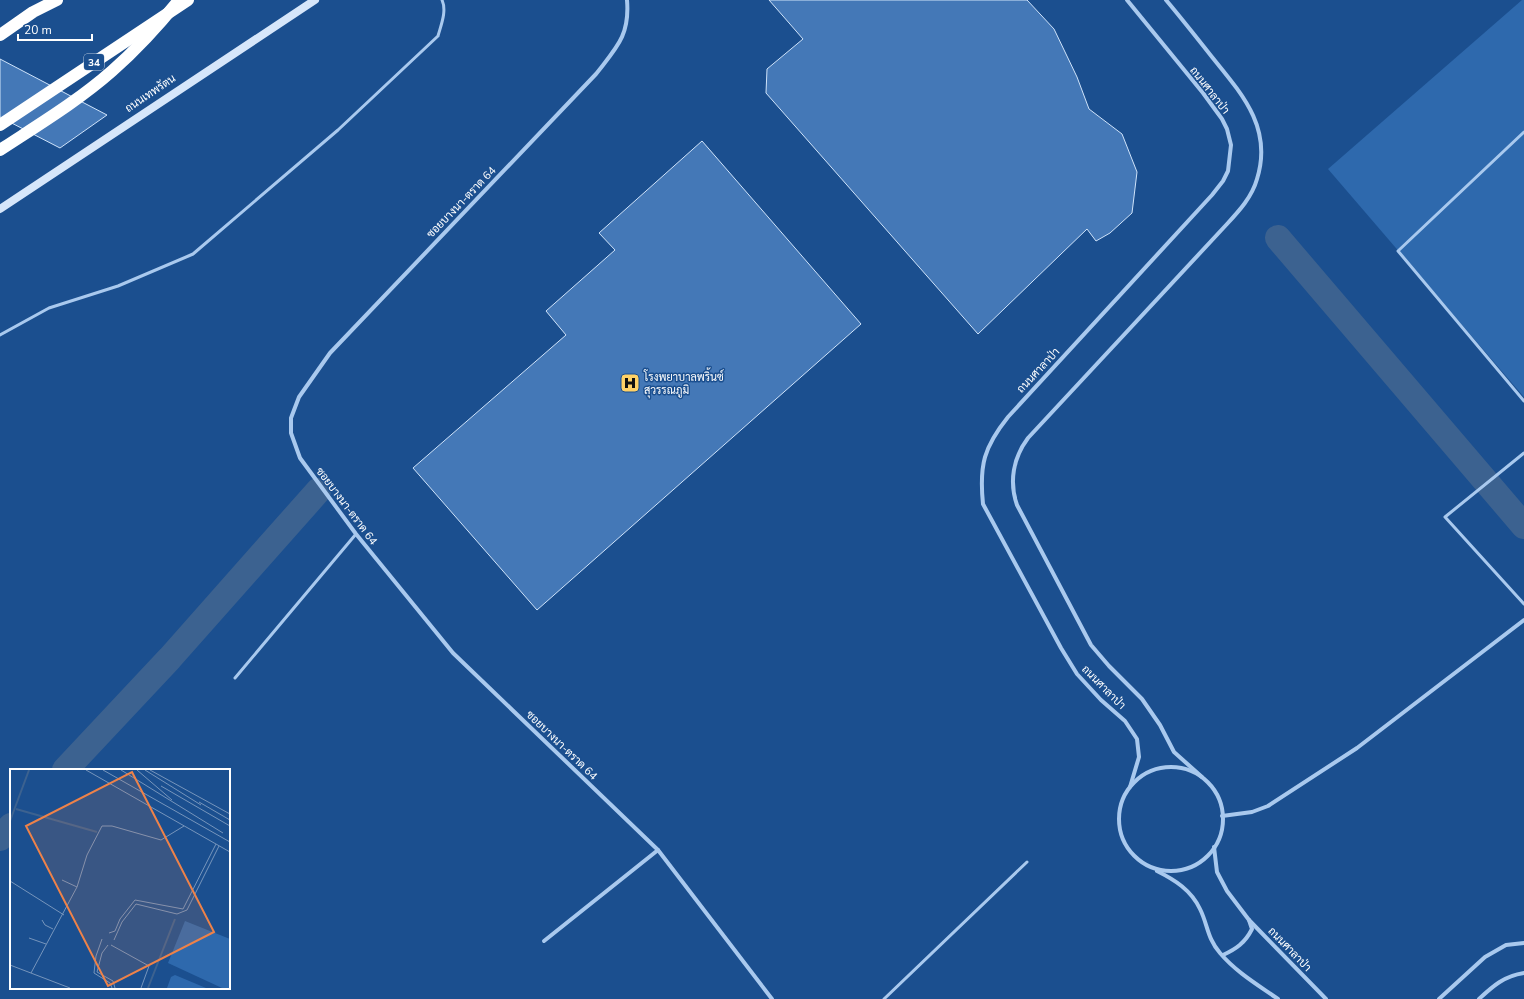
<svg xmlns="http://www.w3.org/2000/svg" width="1524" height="999" font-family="'Nunito Sans',Sarabun,sans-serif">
<rect width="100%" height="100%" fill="#1b4f8f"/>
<path fill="#2e69ad" d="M1522 0H1524V397L1328 169Z"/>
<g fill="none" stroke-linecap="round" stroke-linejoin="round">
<g stroke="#3c6290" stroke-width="26">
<path d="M1278 238 1524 526"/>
<path d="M65 770 170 658 318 491"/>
<path d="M0 838 11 826"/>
</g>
</g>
<g fill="#4478b7" stroke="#cfe3fa">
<path d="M769 0H1027L1054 29 1077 77 1089 109 1122 134 1137 172 1132 213 1110 233 1096 241 1087 229 978 334 766 93 767 69 803 39Z"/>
<path d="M0 59 107 115 60 148 0 117Z"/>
<path d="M702 141 861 324 537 610 413 468 566 335 546 311 615 250 599 233Z"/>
</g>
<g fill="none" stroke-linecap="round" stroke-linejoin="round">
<g stroke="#a9c9ee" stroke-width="3">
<path d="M1524 132 1398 251 1524 401"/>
<path d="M0 335 49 308 118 286 193 254 338 130 438 36C441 25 447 11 442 0"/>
<path d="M1524 453 1445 517 1524 604"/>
<path d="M235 678 356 534"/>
<path d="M884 999 1027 862"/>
</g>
<g stroke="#a9c9ee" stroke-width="4">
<path d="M627 0C630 36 616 48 596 74L330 353 299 397 291 418V433L300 458 356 534 453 653 658 850 772 999"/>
<path d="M1127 0 1203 93 1222 119 1227 129 1231 145 1228 171 1223 181 1212 195 1008 417C984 447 979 465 983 504L1061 648 1077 674 1101 700 1125 721 1137 739 1139 757 1130 787"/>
<path d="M1166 0C1182 19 1197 38 1212 57 1242 94 1273 128 1257 179 1252 197 1239 211 1227 224L1028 438C1013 458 1009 482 1017 505L1091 645 1109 666 1142 699 1160 725 1174 752 1202 777"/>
<circle cx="1171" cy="819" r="52"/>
<path d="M1222 816 1252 812 1268 806 1357 748 1524 620"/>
<path d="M1214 847 1217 872 1227 891 1249 920 1326 999"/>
<path d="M1157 871C1175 880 1191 890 1200 909 1208 925 1207 938 1220 953 1236 972 1258 985 1278 999"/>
<path d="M544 941 658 850"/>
<path d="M1223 955C1236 949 1245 943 1252 929L1249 920"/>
<path d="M1439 999 1485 957 1506 945 1524 943"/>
<path d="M1479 999C1493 986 1504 976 1524 973"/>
</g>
<path stroke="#d6e6fa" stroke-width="8" d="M0 209 315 0"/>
<g stroke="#fff" stroke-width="12">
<path d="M0 35 33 12 57 0"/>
<path d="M0 125 188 0"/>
</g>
<path stroke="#fff" stroke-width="12" d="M0 150C38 125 78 101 112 71 137 49 159 25 179 0"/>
</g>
<defs>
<symbol id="hospital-square" viewBox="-11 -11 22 22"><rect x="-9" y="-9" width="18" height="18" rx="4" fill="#ffd166" stroke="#1b4f8f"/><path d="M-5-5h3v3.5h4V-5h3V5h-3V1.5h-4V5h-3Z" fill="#111"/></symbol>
</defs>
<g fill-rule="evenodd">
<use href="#hospital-square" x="619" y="372" width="22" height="22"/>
</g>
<g text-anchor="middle" stroke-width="3" stroke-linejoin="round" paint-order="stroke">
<rect fill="#1b4f8f" stroke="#bbcadd" stroke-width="1" x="84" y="54" width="20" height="16" rx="3"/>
<g font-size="10" font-weight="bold" fill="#fff">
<text x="94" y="66">34</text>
</g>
<g font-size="11" fill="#fff" stroke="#1b4f8f">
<text transform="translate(1210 90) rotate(52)" y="4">ถนนศาลาป่า</text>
<text transform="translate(150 93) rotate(-34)" y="4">ถนนเทพรัตน</text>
<text transform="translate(461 202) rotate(-46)" y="4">ซอยบางนา-ตราด 64</text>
<text transform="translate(1038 370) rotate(-47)" y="4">ถนนศาลาป่า</text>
<text transform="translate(347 506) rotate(53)" y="4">ซอยบางนา-ตราด 64</text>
<text transform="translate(1104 687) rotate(45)" y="4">ถนนศาลาป่า</text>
<text transform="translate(562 745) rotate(44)" y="4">ซอยบางนา-ตราด 64</text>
<text transform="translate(1290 949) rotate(46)" y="4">ถนนศาลาป่า</text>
</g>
<g font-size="11" fill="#fff" stroke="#1b4f8f" text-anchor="start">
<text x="644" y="381">โรงพยาบาลพริ้นซ์<tspan x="644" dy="13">สุวรรณภูมิ</tspan></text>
</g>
</g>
<g transform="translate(10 769)">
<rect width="220" height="220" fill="#1b4f8f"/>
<path d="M175 152 220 170V219H212L158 194ZM165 206 196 219H157L161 208Z" fill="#2e69ad"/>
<path fill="none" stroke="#3c6290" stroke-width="2" d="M6 40 87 63M0 52 19 1M138 219 165 150"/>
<path fill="none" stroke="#7695bc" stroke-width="1" d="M76 1 220 83M93 1 220 73M111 1 213 64M127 1 162 31M135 1 191 36M140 1 220 45M151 17 220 57M189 33 220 51M52 111 67 118M0 112 54 146M32 151 35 156 43 160M99 164 105 162 110 150 125 131 173 140 206 75M19 169 36 175M92 170 86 187 84 204 100 214 102 219M104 171 112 153 126 135 167 145 177 141 209 77M98 176 92 184 87 203 103 212 105 219M101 176 139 197 131 219M0 196 60 219M21 204 67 118 77 86 92 57H102L151 71 174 57"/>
<path fill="#ee8249" fill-opacity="0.15" stroke="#ee8249" stroke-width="2" d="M122 3 204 163 98 217 16 57Z"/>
<rect width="220" height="220" fill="none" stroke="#fff" stroke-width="2"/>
</g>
<path d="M18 34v6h74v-6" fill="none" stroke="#ffffff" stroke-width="2"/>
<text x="24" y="34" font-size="12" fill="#ffffff" stroke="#1b4f8f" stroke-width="3" paint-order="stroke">20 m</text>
</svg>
